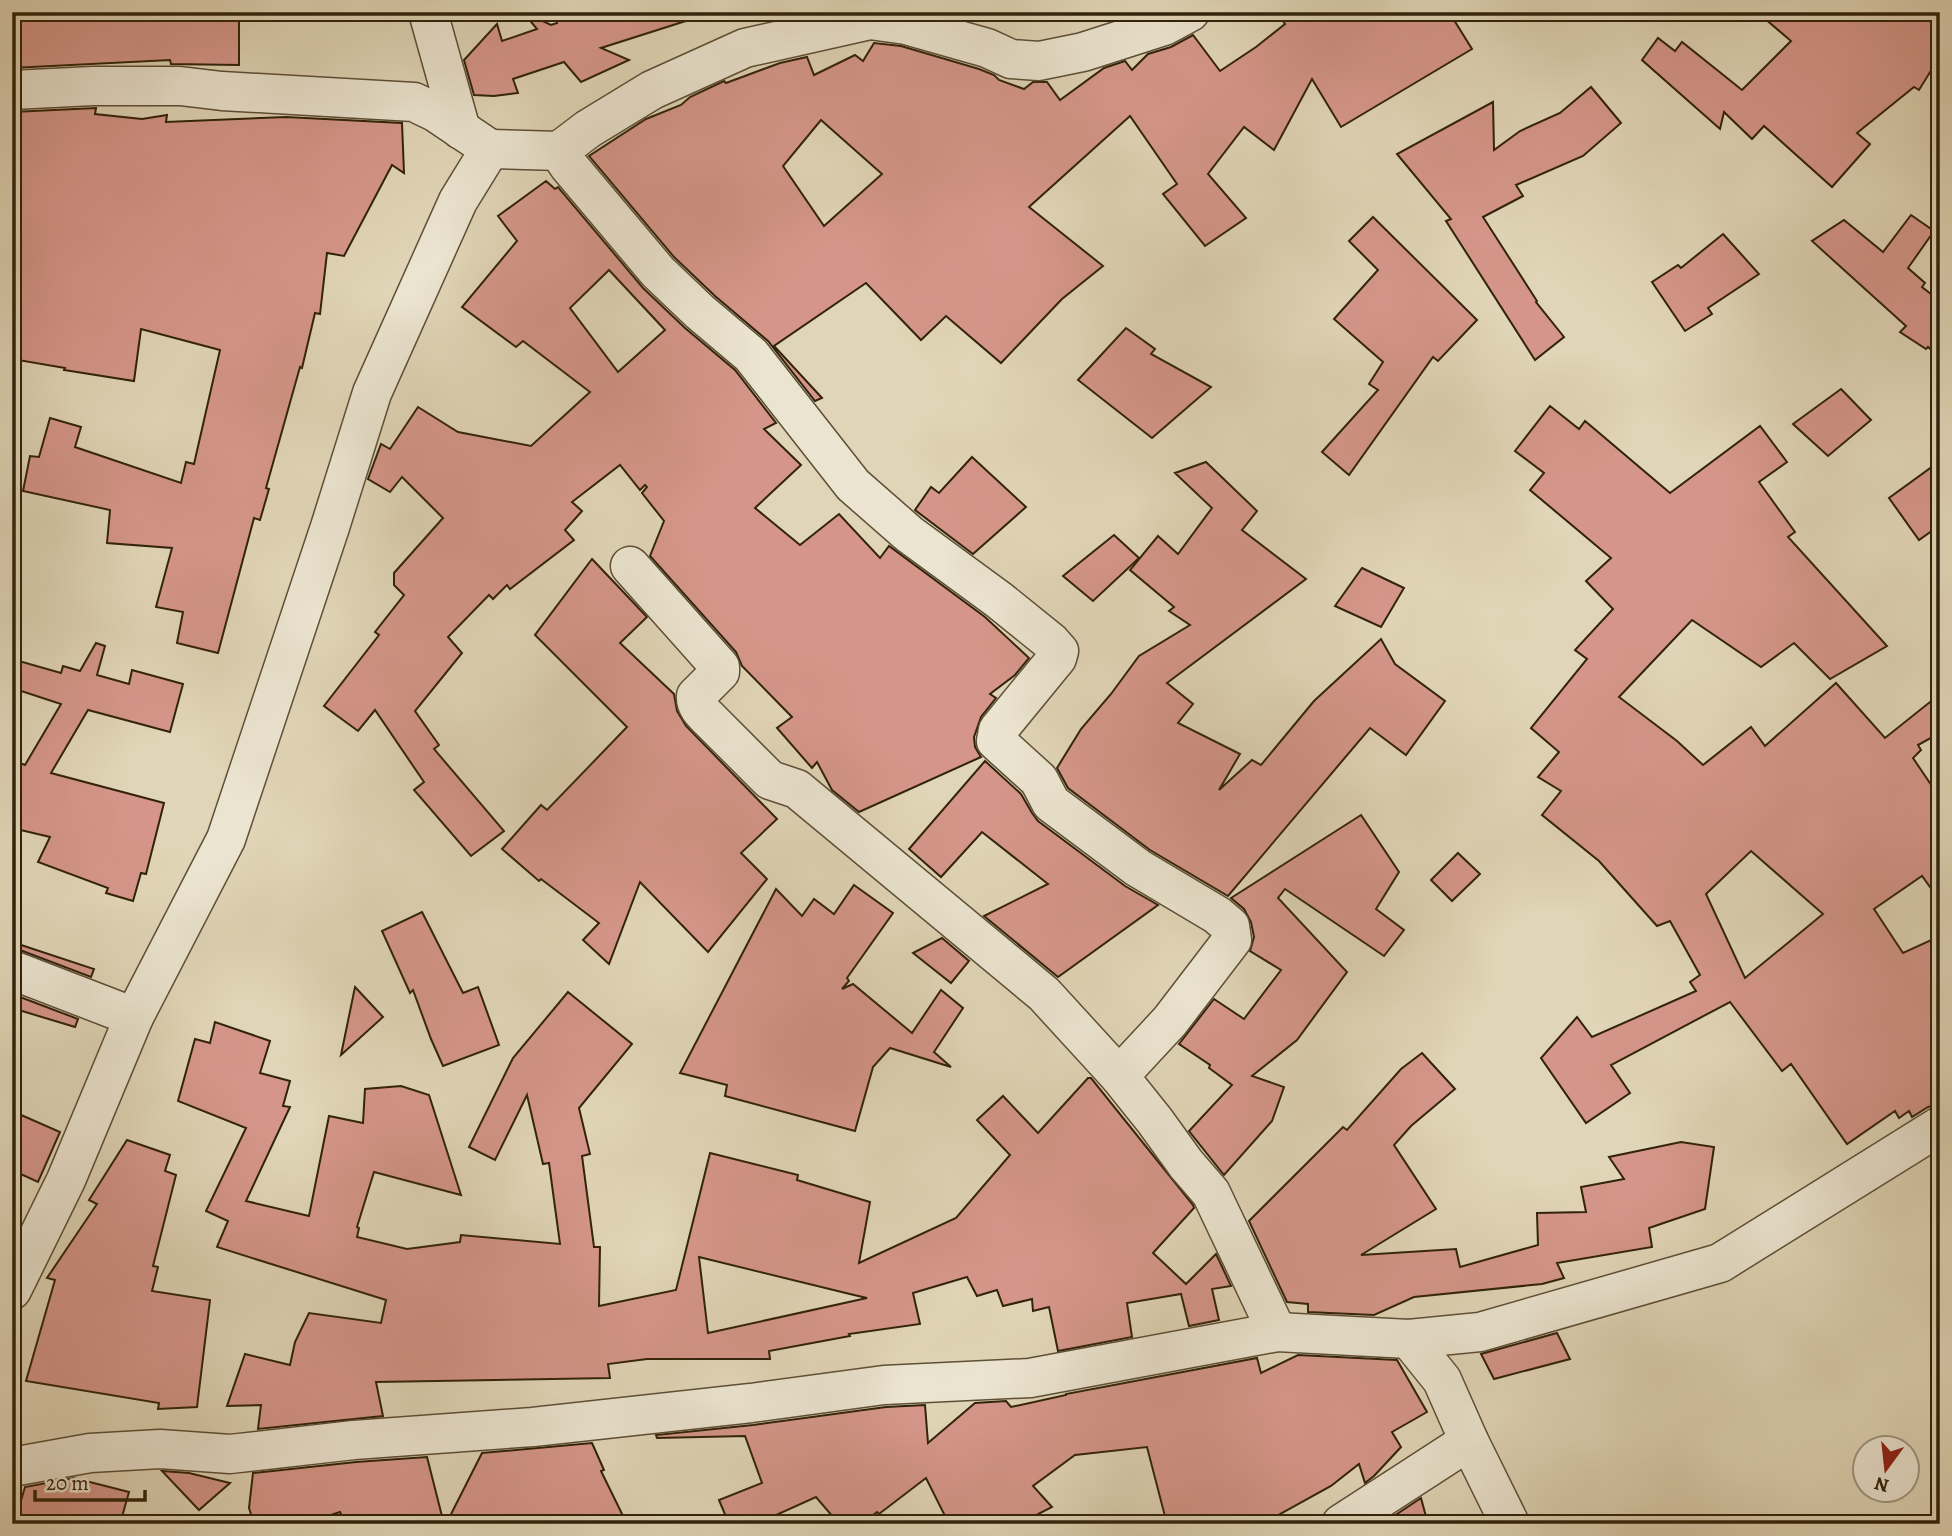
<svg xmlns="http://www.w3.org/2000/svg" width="1952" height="1536" font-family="Alegreya,serif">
<rect width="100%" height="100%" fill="#e0d5b6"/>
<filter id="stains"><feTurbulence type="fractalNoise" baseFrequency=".00286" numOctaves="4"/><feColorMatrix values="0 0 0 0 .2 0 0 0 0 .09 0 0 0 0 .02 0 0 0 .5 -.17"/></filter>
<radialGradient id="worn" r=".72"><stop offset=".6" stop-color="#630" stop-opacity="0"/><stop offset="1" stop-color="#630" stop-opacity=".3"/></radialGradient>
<g fill="#d59689" stroke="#31220b" stroke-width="2" fill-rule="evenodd">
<path d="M12 12 239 13V65L171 64 170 60 12 68Z"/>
<path d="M523 12 551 25 557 23 554 12H691L692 19 601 48 629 60 581 82 564 62 513 79 518 93 494 96 474 95 464 60 497 24 502 41 537 29Z"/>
<path d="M1277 12H1449L1472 49 1341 127 1312 79 1274 150 1244 127 1208 174 1246 218 1205 246 1163 194 1177 184 1130 116 1029 207 1103 266 1062 299 1001 363 946 316 921 340 866 283 774 346 822 398 815 401 768 341 715 296 674 257 589 156 646 119 681 105 690 97 724 81 726 83 780 63 807 57 814 75 855 55 863 61 874 43 901 46 979 69 994 75 999 80 1024 89 1033 82H1047L1060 100 1104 68 1125 61 1132 70 1148 54 1171 47 1193 35 1220 71 1256 47 1285 24ZM821 120 882 174 824 226 783 166Z"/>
<path d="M1757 12H1940V56L1919 90 1914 87 1857 133 1870 144 1832 187 1764 126 1752 139 1724 112 1720 129 1642 60 1658 38 1675 51 1682 42 1742 90 1791 41Z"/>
<path d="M1591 87 1621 123 1583 156 1516 185 1523 196 1483 217 1537 301 1536 302 1564 337 1535 360 1446 221 1451 219 1397 154 1493 102 1494 150 1520 131 1560 113Z"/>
<path d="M96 108 95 114 142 119 167 115 166 122 286 117 402 123 404 173 392 165 344 256 327 253 320 314 315 313 302 368 300 367 266 488 269 489 260 520 254 518 218 653 177 643 183 612 156 607 172 548 107 543 110 510 23 491 30 456 39 457 50 418 81 427 75 447 181 483 186 462 194 464 220 350 141 329 134 381 64 370 65 368 12 359V112Z"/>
<path d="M546 181 555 189 558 187 643 288 685 328 735 370 776 423 764 429 801 465 755 508 800 545 839 514 880 558 889 546 985 617 1029 658 1015 675 990 694 996 698 981 717 974 737 975 747 981 757 859 812 832 790 817 762 812 768 777 728 792 717 742 666 736 652 650 556 664 521 642 493 647 487 645 485 640 490 620 465 572 502 582 511 565 530 574 540 510 589 507 585 493 599 489 595 448 637 462 653 415 711 439 745 434 749 504 831 471 856 414 790 424 782 375 710 358 731 324 706 379 635 375 632 404 595 394 585V573L443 518 402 477 390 492 368 479 381 444 390 449 418 407 458 432 531 446 590 392 523 341 516 347 462 307 517 241 498 216ZM609 270 665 330 618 372 570 308Z"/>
<path d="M1911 215 1934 231 1908 268 1925 283 1922 287 1936 298 1940 295V358L1928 347 1926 349 1900 332 1906 326 1812 241 1844 220 1883 252Z"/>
<path d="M1373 217 1477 320 1438 361 1433 357 1349 475 1322 452 1378 390 1369 384 1383 362 1334 319 1378 270 1349 241Z"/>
<path d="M1723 234 1759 274 1708 308 1712 314 1685 331 1652 282 1678 265 1681 268Z"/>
<path d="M1126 328 1155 349 1151 354 1211 387 1152 438 1078 380Z"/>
<path d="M1841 389 1871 420 1828 456 1793 424Z"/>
<path d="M1550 406 1579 429 1585 421 1670 493 1760 426 1787 462 1759 482 1795 532 1788 537 1887 646 1830 679 1794 643 1761 667 1692 620 1619 697 1677 741 1703 765 1751 727 1765 746 1836 683 1885 738 1940 694V733L1918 745 1921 750 1913 758 1940 798V901L1922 876 1874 909 1903 953 1940 936V1104L1928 1107 1912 1117 1909 1111 1899 1118 1895 1111 1847 1144 1791 1064 1782 1071 1730 1002 1611 1065 1630 1093 1586 1123 1541 1058 1577 1017 1592 1037 1696 991 1690 982 1700 975 1670 921 1657 926 1599 861 1542 815 1561 791 1538 777 1559 752 1531 728 1587 659 1575 650 1613 609 1586 581 1611 558 1530 490 1544 473 1515 451ZM1751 851 1823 914 1745 978 1706 894Z"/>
<path d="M972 457 1026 507 973 554 915 510 931 487 939 493Z"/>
<path d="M1940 461V525L1919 540 1889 498Z"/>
<path d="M1206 462 1257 511 1242 530 1306 579 1167 683 1193 704 1178 723 1240 754 1219 790 1252 760 1261 765 1314 701 1381 639 1395 664 1445 701 1406 755 1370 728 1228 896 1150 850 1068 788 1057 768 1081 729 1111 694 1139 656 1190 625 1169 611 1174 607 1130 570 1158 536 1178 554 1212 508 1175 473Z"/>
<path d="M1114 535 1139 558 1093 601 1063 576Z"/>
<path d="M592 559 647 617 620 643 674 694 677 711 686 726 777 819 741 853 767 879 708 952 640 882 609 964 583 940 599 923 541 879 539 881 502 849 541 805 547 810 627 727 535 635Z"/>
<path d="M1362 568 1404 588 1381 627 1335 606Z"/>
<path d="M96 643 105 646 97 675 129 684 132 670 183 684 170 732 88 710 51 773 164 803 146 874 141 873 133 901 106 893 108 888 38 862 50 837 12 828V760L25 765 61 704 12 688V659L61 673 63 666 80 671Z"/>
<path d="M985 761 1021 794 1032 813 1038 821 1125 886 1158 905 1058 977 984 916 1048 884 982 832 941 877 909 849Z"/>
<path d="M1361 815 1399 872 1376 909 1404 930 1384 956 1285 889 1278 898 1347 972 1297 1040 1252 1076 1284 1087 1272 1121 1224 1175 1189 1131 1232 1085 1209 1068 1210 1065 1179 1044 1214 999 1244 1019 1281 970 1250 951 1254 937 1251 922 1244 909 1231 898Z"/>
<path d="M1458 853 1480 874 1452 901 1431 880Z"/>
<path d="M854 885 893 913 847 978 849 981 842 989 853 984 912 1033 941 990 963 1008 934 1052 951 1067 890 1048 873 1067 855 1131 725 1096 727 1085 680 1073 776 889 802 916 814 899 834 914Z"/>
<path d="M422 912 463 993 478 987 499 1045 443 1066 431 1039 413 990 410 993 382 931Z"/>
<path d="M942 938 969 961 951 983 913 953Z"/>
<path d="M12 942 94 969 91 977 20 950 12 949Z"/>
<path d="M355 987 383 1017 341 1055Z"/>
<path d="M568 992 632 1044 579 1108 590 1154 582 1156 594 1247H600L599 1306 676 1290 710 1153 798 1175 797 1180 870 1202 859 1263 956 1218 1010 1155 977 1120 1003 1096 1038 1133 1088 1078H1091L1193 1205 1194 1208 1153 1253 1186 1284 1216 1254 1231 1286 1212 1289 1219 1320 1189 1326 1181 1294 1127 1303 1132 1337 1058 1351 1049 1307 1033 1311 1032 1299 1003 1306 997 1290 977 1296 967 1277 913 1293 920 1324 849 1334 850 1336 769 1351 770 1359H647L608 1364 610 1378 376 1382 383 1416 258 1429 261 1405 227 1406 245 1354 290 1365 295 1342 309 1313 381 1323 386 1300 217 1247 228 1221 206 1211 246 1128 178 1101 195 1039 210 1043 215 1022 270 1041 260 1073 290 1081 283 1106 290 1107 246 1201 309 1216 329 1116 363 1123 365 1089 401 1086 429 1095 461 1195 374 1172 357 1227 359 1228 357 1237 407 1249 460 1242 461 1235 560 1244 549 1163 543 1164 527 1095 495 1160 469 1147 513 1058ZM699 1257 854 1295 867 1298 708 1333Z"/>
<path d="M12 994 78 1019 75 1027 12 1008Z"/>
<path d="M1422 1053 1455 1089 1411 1126 1394 1145 1436 1209 1361 1255 1456 1249 1460 1267 1538 1245 1537 1213 1586 1212 1581 1187 1624 1179 1609 1157 1681 1142 1714 1147 1705 1209 1649 1228 1652 1247 1557 1263 1564 1278 1542 1284 1414 1297 1374 1315 1308 1312V1304L1287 1302 1249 1221 1343 1127 1347 1130 1401 1069Z"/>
<path d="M12 1111 60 1132 38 1182 12 1170Z"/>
<path d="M127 1140 170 1155 165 1171 176 1175 153 1266 158 1267 152 1291 210 1300 197 1407 158 1409 159 1403 26 1381 55 1280 47 1278 97 1204 89 1200Z"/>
<path d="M1557 1333 1570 1359 1494 1379 1481 1354Z"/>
<path d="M1298 1355 1397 1360 1427 1412 1392 1432 1401 1447 1374 1476 1365 1483 1359 1464 1331 1486 1262 1524H1167L1147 1447 1075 1455 1033 1486 1052 1507 1019 1524H949L926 1478 879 1514 877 1512 861 1524H839L816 1497 756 1524H729L719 1500 762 1483 745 1436 657 1438 656 1435 753 1425 886 1407 925 1405 928 1443 975 1403 1006 1401 1011 1407 1066 1395V1394L1257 1358 1261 1373Z"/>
<path d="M592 1443 604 1470 601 1471 627 1524H446L482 1453Z"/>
<path d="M427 1457 444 1524H345L340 1512 303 1524H254L249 1508 253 1473 356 1462Z"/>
<path d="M162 1471 189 1473 230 1483 199 1510Z"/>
<path d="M74 1478 129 1492 120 1524H14L25 1487Z"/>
<path d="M1421 1498 1428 1524H1382Z"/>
</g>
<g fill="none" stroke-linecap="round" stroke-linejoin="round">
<defs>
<g id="minor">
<path d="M428 12 461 130"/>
<path d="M12 90 93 86H180L222 91 414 102 435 112 490 149 458 201 372 393 330 527 226 839 134 1017 66 1180 12 1290"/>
<path d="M490 149 559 151 588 129 652 90 745 48 870 20 906 25 987 48 1011 59 1039 61 1083 52 1164 26 1190 12"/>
<path d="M559 151 568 165 658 272 700 312 751 355 853 485 909 534 999 600 1051 642 1059 651 1057 658 998 730 996 741 1039 780 1051 803 1138 868 1217 915 1230 926 1232 940 1170 1021 1119 1076"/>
<path d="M630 566 720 667V672L696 696C695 706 703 713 709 719L770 780 797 789 1044 994 1119 1076 1155 1121 1186 1164 1211 1193 1277 1332"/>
<path d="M12 970 134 1017"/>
<path d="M1409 1339 1442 1380 1469 1441 1510 1524"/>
<path d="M12 1467 90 1453 160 1449 230 1454 354 1440 533 1427 751 1403 884 1385 1030 1378 1277 1332 1409 1339 1480 1332 1720 1263 1940 1126"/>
<path d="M1341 1524 1469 1441"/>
</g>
</defs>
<use href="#minor" stroke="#5d4f36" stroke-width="41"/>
<use href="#minor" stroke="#ebe4d0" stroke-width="38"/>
</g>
<rect width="1952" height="1536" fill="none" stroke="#e0d5b6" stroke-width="42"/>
<rect x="14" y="14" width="1924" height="1508" fill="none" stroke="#31220b" stroke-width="3.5"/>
<rect x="21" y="21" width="1910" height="1494" fill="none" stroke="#31220b" stroke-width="2"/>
<g transform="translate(1886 1469) rotate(195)"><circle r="33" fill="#ebe4d0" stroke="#a19681" stroke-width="2"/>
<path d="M0-5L12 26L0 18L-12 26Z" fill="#8f2418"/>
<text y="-10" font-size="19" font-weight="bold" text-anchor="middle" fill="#31220b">N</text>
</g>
<path d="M35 1490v10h110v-10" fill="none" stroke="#31220b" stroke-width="3.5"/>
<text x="46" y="1490" font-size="21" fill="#31220b" stroke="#ebe4d0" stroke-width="5" paint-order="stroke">20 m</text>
<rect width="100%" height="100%" filter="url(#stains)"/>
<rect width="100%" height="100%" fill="url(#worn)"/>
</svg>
